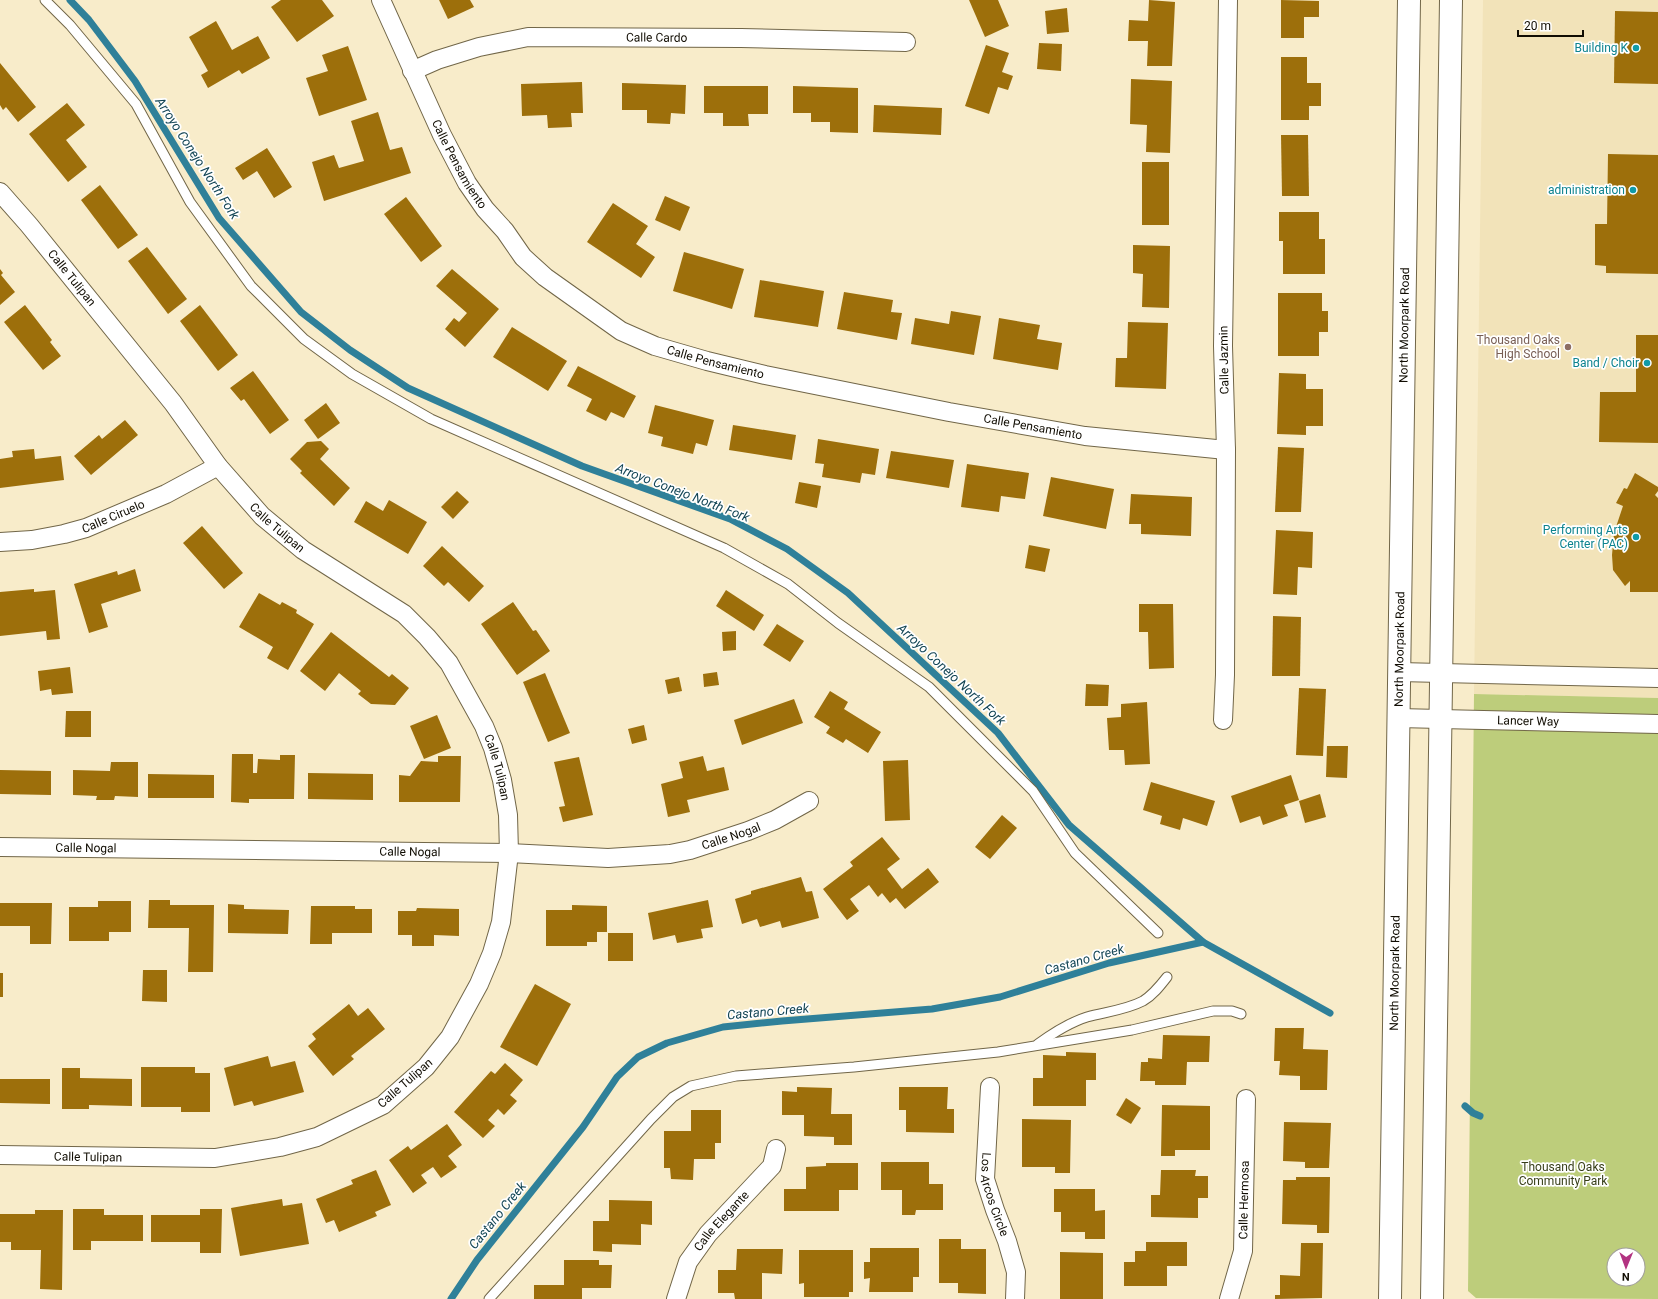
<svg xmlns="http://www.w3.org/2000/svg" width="1658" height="1299" font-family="Roboto,sans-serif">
<rect width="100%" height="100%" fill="#f8ecca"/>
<path fill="#f2e3b9" d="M1483 0H1658V698L1474 694Z"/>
<path fill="#bdcd7b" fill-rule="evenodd" d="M1474 694 1658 698V1299L1476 1298 1468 1291ZM1614 1255H1638V1279H1614Z"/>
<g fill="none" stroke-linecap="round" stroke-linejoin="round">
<g stroke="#2f8099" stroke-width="7">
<path d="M70 0 89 20 135 81 219 218 301 312 350 350 408 388 582 466 730 519 787 549 848 593 998 733 1069 825 1203 942 1330 1013"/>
<path d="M1465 1106 1473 1113 1480 1116"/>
<path d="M451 1299 477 1260 583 1127 617 1077 638 1057 667 1043 723 1027 782 1021 932 1009 1000 997 1109 963 1203 942"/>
</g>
</g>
<g fill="#9d6f0b">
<path d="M281 0H322L334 16 297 42 271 7Z"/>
<path d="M439 0H470L474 7 448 19Z"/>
<path d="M969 0H998L1009 26 985 37Z"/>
<path d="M1149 0 1175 2 1172 66H1147L1148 41H1128L1129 20 1148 21Z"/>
<path d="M1281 0 1319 1V17H1304V38H1281Z"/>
<path d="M1067 8 1069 32 1047 34 1045 11Z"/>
<path d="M1615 11 1658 12V84L1614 83Z"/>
<path d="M216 21 232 50 258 36 270 58 242 74 239 70 208 88 201 75 208 71 189 37Z"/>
<path d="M1039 43 1062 44 1061 71 1037 69Z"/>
<path d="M986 45 1009 53 1002 72 1013 76 1008 90 998 87 989 114 965 106Z"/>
<path d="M348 46 367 100 319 116 306 78 328 71 322 55Z"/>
<path d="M1281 57H1307V83H1321V106H1309V120H1281Z"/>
<path d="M0 63 36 107 18 122 6 107 3 110 0 105Z"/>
<path d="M1131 79 1172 81 1170 153 1146 152 1147 125 1130 124Z"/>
<path d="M582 82 583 113H571L572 127 548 128 547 115 522 116 521 84Z"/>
<path d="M622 83 686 85 685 114 671 113 670 124 647 123V110H622Z"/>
<path d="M704 86H768V114H748L749 126H723V113H704Z"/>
<path d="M793 86 858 88V133L830 132V122H811V113H793Z"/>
<path d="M67 103 85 125 66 140 87 167 68 182 29 134Z"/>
<path d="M874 105 942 108 941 135 873 132Z"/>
<path d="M378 112 390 150 402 147 411 173 324 201 312 162 334 155 339 168 364 161 351 121Z"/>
<path d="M1281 135H1308L1309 196H1282Z"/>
<path d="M267 148 292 187 274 198 257 171 243 180 235 168Z"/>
<path d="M1608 154 1658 155V274L1606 273V266L1595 265V224H1607Z"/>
<rect x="1142" y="162" width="27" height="63"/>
<path d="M100 185 138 235 118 249 81 200Z"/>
<path d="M665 196 690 207 680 231 655 220Z"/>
<path d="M406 197 442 246 421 262 384 214Z"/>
<path d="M613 203 648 226 636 244 655 257 641 278 587 242Z"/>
<path d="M1279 212H1319V239H1325V274H1283V241H1279Z"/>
<path d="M1133 245 1170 246 1169 308 1142 307 1143 274 1133 273Z"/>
<path d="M147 247 187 299 168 314 128 261Z"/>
<path d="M684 252 744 269 732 309 673 291Z"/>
<path d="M0 269 3 273 1 275 15 292 0 305Z"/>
<path d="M452 269 499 309 465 347 445 329 454 318 459 322 467 313 436 286Z"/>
<path d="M760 280 824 291 818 327 754 317Z"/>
<path d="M844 292 893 300 891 312 902 313 897 340 837 329Z"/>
<path d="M1278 293H1322V311H1328V332H1319V356H1278Z"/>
<path d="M25 305 52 340 50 342 61 356 43 370 4 322Z"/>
<path d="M200 305 238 355 218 371 180 321Z"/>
<path d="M951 311 981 316 974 355 911 344 915 318 949 324Z"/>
<path d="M999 318 1040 325 1037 339 1062 343 1058 370 993 359Z"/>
<path d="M1128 322 1168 323 1166 389 1115 387 1116 358H1127Z"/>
<path d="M512 327 567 361 548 391 493 357Z"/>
<path d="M1636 335H1658V443L1599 442 1600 392H1636Z"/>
<path d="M578 366 636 396 624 418 611 412 606 421 586 411 592 399 567 386Z"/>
<path d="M253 371 289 420 270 434 244 399 241 401 230 388Z"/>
<path d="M1279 373 1306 374V389H1323V426H1306V435L1277 434Z"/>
<path d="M326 403 340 423 318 439 304 420Z"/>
<path d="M655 405 714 420 707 446 696 443 693 454 661 446 663 437 648 433Z"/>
<path d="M125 420 138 435 91 475 74 456 99 435 102 439Z"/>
<path d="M733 425 796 435 792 460 729 450Z"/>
<path d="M818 439 879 449 875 475 862 473 860 483 822 477 824 464 815 463Z"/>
<path d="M321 441 329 449 320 459 350 488 334 506 300 473 302 471 290 459 307 442Z"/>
<path d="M1278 447 1304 448 1301 512H1275Z"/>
<path d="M34 449 35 459 61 456 64 480 0 488V459L13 457 12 451Z"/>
<path d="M891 451 954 460 949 488 886 478Z"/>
<path d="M967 464 1029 473 1025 499 1001 496 999 512 961 507Z"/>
<path d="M1635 473 1658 487V491L1655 495 1658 498V592H1630V581L1625 586 1613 570 1612 555 1614 533 1623 506 1616 503 1624 488 1627 489Z"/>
<path d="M1051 477 1114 489 1106 529 1043 516Z"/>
<path d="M799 482 821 486 817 508 795 503Z"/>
<path d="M457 491 469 502 453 519 441 507Z"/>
<path d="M1131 494 1192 497 1191 536 1141 534V524H1129Z"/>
<path d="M389 500 427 522 408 554 354 522 366 501 383 511Z"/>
<path d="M202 526 243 573 224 589 183 543Z"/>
<path d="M1276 530 1313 532 1312 568 1298 567 1297 595 1273 594Z"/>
<path d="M1029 545 1050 549 1045 572 1025 568Z"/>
<path d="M442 546 484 586 469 602 448 582 444 586 423 566Z"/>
<path d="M135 569 141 591 101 604 108 627 89 633 74 584 117 571 118 575Z"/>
<path d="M34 589V592L55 590 60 639 47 640 46 631 0 636V592Z"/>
<path d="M726 590 764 615 754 631 716 606Z"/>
<path d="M259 593 280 605 282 602 297 610 296 613 314 624 288 670 267 658 273 647 239 627Z"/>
<path d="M513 602 533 631 536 630 550 651 517 675 481 624Z"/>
<path d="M1139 604H1173L1174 668 1149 669 1148 632H1139Z"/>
<path d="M1273 616 1301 617 1300 676H1272Z"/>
<path d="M777 624 804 641 790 662 763 645Z"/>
<path d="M736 631V650L723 651 722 632Z"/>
<path d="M331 632 389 677 392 674 409 688 395 705 371 704 358 694 361 691 339 673 325 691 300 671Z"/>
<path d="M70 667 73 693 52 695 51 689 40 691 38 671Z"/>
<path d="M717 672 719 685 704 687 703 674Z"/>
<path d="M545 673 570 733 548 742 523 682Z"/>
<path d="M679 677 682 691 668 694 665 680Z"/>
<path d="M1086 684 1109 685 1108 706H1085Z"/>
<path d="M1299 688 1326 689 1323 756 1296 755Z"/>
<path d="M830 691 848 702 844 709 881 732 868 753 846 739 843 743 826 733 830 727 814 717Z"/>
<path d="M794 699 803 723 742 745 734 720Z"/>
<path d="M1147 702 1150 764 1125 765 1124 750H1109L1107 718 1121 717V704Z"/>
<path d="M66 711H91V737H65Z"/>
<path d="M437 715 451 748 424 759 410 726Z"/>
<path d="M644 725 647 740 632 744 628 729Z"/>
<path d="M1327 746H1348L1347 778 1326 777Z"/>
<path d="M232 754H253V773H257L258 759 280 760V755H295L294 799H249V803L231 802Z"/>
<path d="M438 756H461L460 802H399V775L410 776 421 761 438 762Z"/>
<path d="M703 756 707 771 724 767 729 790 687 800 690 812 668 817 661 784 683 778 679 762Z"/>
<path d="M579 757 593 815 563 822 559 807 565 806 554 762Z"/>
<path d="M908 760 910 820 885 821 883 761Z"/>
<path d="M111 762H138V797L115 796 114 800H96L97 796 73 795V770L110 771Z"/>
<path d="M0 770 51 771V795L0 794Z"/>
<path d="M308 773 373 774V800L308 799Z"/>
<path d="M148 774 214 775V798H148Z"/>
<path d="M1291 775 1299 800 1284 805 1288 816 1263 825 1260 816 1240 823 1231 796Z"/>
<path d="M1151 782 1215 801 1207 826 1183 818 1180 830 1160 824 1162 816 1143 810Z"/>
<path d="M1320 794 1326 817 1305 823 1299 801Z"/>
<path d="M1002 815 1017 828 990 859 975 847Z"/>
<path d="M882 837 900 859 887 869 902 889 928 868 939 882 905 909 896 898 890 903 882 893 878 897 869 885 850 899 859 911 847 920 823 889 853 866 850 862Z"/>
<path d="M801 877 806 892 812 891 819 918 782 928 780 921 760 927 757 919 742 924 735 899 751 894V891Z"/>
<path d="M149 900H170V905H214L213 972H188L189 928H148Z"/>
<path d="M708 900 713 927 701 929 703 938 677 943 675 935 653 940 648 913Z"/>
<path d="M98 901H131V932H109V941H69V907H98Z"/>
<path d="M0 903H52L51 944H30V926H0Z"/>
<path d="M228 904 244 905V909L289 910 288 934 228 933Z"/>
<path d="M572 905 607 906V932H597V942H587V946H546V910H572Z"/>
<path d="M311 906H355V909H372V933H332V944H310Z"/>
<path d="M417 908 459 909V936L434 935V946H412V935H398V911H416Z"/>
<rect x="608" y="933" width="25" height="28"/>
<path d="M143 970H167V1002L142 1001Z"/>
<rect x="0" y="973" width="3" height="24"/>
<path d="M535 984 571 1004 537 1066 500 1047Z"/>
<path d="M349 1004 358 1016 368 1008 385 1029 351 1056 354 1059 333 1076 308 1046 316 1039 312 1034Z"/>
<path d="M1275 1028H1304L1303 1049 1328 1050 1327 1090H1300V1076L1279 1075 1280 1061H1274Z"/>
<path d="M1163 1035 1210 1036 1209 1062H1187L1186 1085H1155V1081H1140L1141 1062H1148V1058L1162 1059Z"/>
<path d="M1066 1052 1096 1053V1080H1086V1106H1033V1078H1043V1055L1066 1056Z"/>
<path d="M268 1056 271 1067 295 1061 304 1092 254 1106 252 1101 234 1106 224 1068Z"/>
<path d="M505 1063 523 1080 510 1095 517 1101 504 1115 498 1109 488 1120 495 1126 483 1138 454 1112 491 1071 495 1074Z"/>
<path d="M141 1067H195V1073H210V1112H181V1107H141Z"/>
<path d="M62 1068H80V1078L132 1079V1106L89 1105V1109H62Z"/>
<path d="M0 1079H50V1104L0 1103Z"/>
<path d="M797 1087 832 1088 831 1114H852V1145H834V1137L804 1136V1115H782V1091L797 1092Z"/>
<path d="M899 1087H948L947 1109H954V1133L906 1132V1110H899Z"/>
<path d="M1126 1098 1141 1108 1131 1124 1116 1115Z"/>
<path d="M1162 1105 1210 1106V1150H1175V1156H1161Z"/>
<path d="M691 1110H721V1143H715V1159H694L693 1180 671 1179 670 1168H664V1131H691Z"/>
<path d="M1022 1119 1071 1120 1070 1173H1055V1167H1022Z"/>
<path d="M1284 1122 1331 1123 1329 1168H1305V1162L1283 1161Z"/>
<path d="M447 1124 462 1145 448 1156 457 1167 441 1178 433 1167 421 1175 427 1183 413 1193 389 1160 408 1146 411 1150Z"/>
<path d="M881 1162H929V1184H943V1210H916L915 1215H902V1190H881Z"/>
<path d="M826 1163H858V1190H839V1211H784V1189H806V1167L826 1166Z"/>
<path d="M376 1170 391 1205 375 1212 377 1216 339 1232 334 1220 326 1223 316 1199 353 1184 351 1180Z"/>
<path d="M1161 1170H1196L1195 1176H1208V1198H1198V1218L1151 1217V1195H1160Z"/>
<path d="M1296 1177H1330L1329 1233H1317V1225L1282 1224 1283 1180H1296Z"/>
<path d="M1054 1189H1095V1211L1105 1210V1239H1085V1232H1061V1212H1054Z"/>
<path d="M282 1199 283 1206 302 1203 309 1244 240 1256 231 1208Z"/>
<path d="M609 1200 652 1201V1225L641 1224V1245L612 1244V1252L593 1251V1221H609Z"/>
<path d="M73 1209H104V1215H143V1241H91V1250H73Z"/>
<path d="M200 1209H222L221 1253H200V1242H151V1215H200Z"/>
<path d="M35 1210H63L62 1290 40 1289 41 1250H11V1242H0V1214H35Z"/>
<path d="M939 1239H961V1249H986V1294L958 1293V1283H939Z"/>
<path d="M1146 1242H1187V1266H1167V1286H1124V1262H1135V1251H1146Z"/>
<path d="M1301 1243H1323L1322 1298 1275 1299V1295H1280V1275L1300 1276Z"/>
<path d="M870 1248H919V1277H913V1292H869L870 1278 864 1279V1262H870Z"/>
<path d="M737 1249H783L782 1274 762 1273V1299H735L734 1293H718V1270H736Z"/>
<path d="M799 1250H853V1292H849V1297H804V1283L799 1284Z"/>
<path d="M1060 1252 1103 1253V1299H1060Z"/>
<path d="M564 1260H599V1265H612L611 1288H582V1299H534V1285H564Z"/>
</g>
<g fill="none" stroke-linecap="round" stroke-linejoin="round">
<defs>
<g id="service">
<path d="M45 0 70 25 136 104 190 202 251 286 304 339 352 374 431 419 724 548 788 584 838 623 929 687 1033 791 1075 853 1158 933"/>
<path d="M1038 1044C1053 1033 1068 1023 1087 1017 1105 1012 1126 1010 1143 1001 1153 995 1160 986 1167 977"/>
<path d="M489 1299 651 1119 673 1097 691 1086 736 1076 854 1067 998 1052 1132 1030 1213 1011H1232L1241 1014"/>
</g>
<g id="minor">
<path id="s1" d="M381 0 442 135 467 183 485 209 505 231 523 257 545 277 621 331 655 346 707 361 765 375 949 412 1085 436 1226 450"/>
<path id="s2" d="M412 71 437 60 479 47 528 37 741 38 906 42"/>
<path id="s3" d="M0 192 29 225 173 403 218 466 262 516 303 550 404 614 427 637 449 663 484 726 493 748 502 780 508 815 509 853 501 922 492 953 479 984 450 1037 426 1067 383 1105 317 1137 280 1147 215 1158 0 1155"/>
<path id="s4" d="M0 542 32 540 64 534 86 528 166 494 218 466"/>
<path d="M1399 672 1658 678"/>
<path id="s5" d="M1398 718 1658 724"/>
<path d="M1223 720 1225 675 1226 450 1223 346 1228 0"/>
<path id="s6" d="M0 847 509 853 608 858 670 854 690 850 748 831 775 820 809 801"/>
<path id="s7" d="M990 1087 985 1179 995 1210 1007 1241 1016 1272 1015 1299"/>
<path id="s8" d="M676 1299 688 1262 708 1234 772 1166 776 1149"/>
<path id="s9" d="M1229 1299 1243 1251 1246 1099"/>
</g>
<g id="secondary">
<path id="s10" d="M1390 1299 1409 0"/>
<path d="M1432 1299 1451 0"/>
</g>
</defs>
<use href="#service" stroke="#716648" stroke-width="11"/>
<use href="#minor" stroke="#716648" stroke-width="20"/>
<use href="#secondary" stroke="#716648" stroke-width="24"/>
<use href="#service" stroke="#fff" stroke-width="9"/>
<use href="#minor" stroke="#fff" stroke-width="18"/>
<use href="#secondary" stroke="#fff" stroke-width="22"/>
</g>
<g fill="#0f9aa8" stroke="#fff" stroke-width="1.5">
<circle cx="1636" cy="48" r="4"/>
<circle cx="1633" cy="190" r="4"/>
<circle cx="1647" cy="363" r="4"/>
<circle cx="1636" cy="537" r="4"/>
</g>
<circle fill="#8d6e63" stroke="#fff" stroke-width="1.5" cx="1568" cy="347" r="4"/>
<g text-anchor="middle" stroke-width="3.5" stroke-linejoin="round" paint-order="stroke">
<g font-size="12" fill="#110d03" stroke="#fff">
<text dy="4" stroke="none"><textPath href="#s2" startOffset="250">Calle Cardo</textPath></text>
<text dy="4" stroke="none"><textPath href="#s1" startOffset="182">Calle Pensamiento</textPath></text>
<text dy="4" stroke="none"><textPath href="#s3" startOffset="112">Calle Tulipan</textPath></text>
<text dy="4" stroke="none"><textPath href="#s10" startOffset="974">North Moorpark Road</textPath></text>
<text transform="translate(1224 360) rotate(-91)" y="4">Calle Jazmin</text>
<text dy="4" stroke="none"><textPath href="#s1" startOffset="518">Calle Pensamiento</textPath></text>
<text dy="4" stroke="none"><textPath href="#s1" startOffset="842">Calle Pensamiento</textPath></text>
<text dy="4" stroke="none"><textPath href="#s4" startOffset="117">Calle Ciruelo</textPath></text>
<text dy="4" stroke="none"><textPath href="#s3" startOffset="436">Calle Tulipan</textPath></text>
<text dy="4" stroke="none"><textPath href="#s10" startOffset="650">North Moorpark Road</textPath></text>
<text dy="4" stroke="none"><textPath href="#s5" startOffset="130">Lancer Way</textPath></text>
<text dy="4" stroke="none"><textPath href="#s3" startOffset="772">Calle Tulipan</textPath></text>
<text dy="4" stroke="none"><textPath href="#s6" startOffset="734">Calle Nogal</textPath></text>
<text dy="4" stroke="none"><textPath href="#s6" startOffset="86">Calle Nogal</textPath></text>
<text dy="4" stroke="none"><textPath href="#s6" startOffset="410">Calle Nogal</textPath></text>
<text dy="4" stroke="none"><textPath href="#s10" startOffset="326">North Moorpark Road</textPath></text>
<text transform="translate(405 1083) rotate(-41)" y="4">Calle Tulipan</text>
<text transform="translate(88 1157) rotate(1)" y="4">Calle Tulipan</text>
<text dy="4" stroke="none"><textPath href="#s7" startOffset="109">Los Arcos Circle</textPath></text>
<text dy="4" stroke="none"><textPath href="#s9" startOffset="101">Calle Hermosa</textPath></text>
<text dy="4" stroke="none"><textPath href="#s8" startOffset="92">Calle Elegante</textPath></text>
</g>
<g font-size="12" fill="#0d838f" stroke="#fff" text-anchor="end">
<text x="1628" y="52">Building K</text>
<text x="1625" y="194">administration</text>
<text x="1639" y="367">Band / Choir</text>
<text x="1628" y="534">Performing Arts<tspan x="1628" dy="14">Center (PAC)</tspan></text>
</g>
<g font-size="12" fill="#785e54" stroke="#fff" text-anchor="end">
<text x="1560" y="344">Thousand Oaks<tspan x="1560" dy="14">High School</tspan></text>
</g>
<g font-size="12" fill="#383f19" stroke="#fff">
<text x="1563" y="1171">Thousand Oaks<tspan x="1563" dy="14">Community Park</tspan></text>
</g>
<g font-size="13" font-style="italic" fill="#134555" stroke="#fff">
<text transform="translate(198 158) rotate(57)" y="5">Arroyo Conejo North Fork</text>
<text transform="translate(683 492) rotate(21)" y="5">Arroyo Conejo North Fork</text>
<text transform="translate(952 674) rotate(43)" y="5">Arroyo Conejo North Fork</text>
<text transform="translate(1084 959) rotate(-16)" y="5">Castano Creek</text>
<text transform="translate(768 1011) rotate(-5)" y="5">Castano Creek</text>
<text transform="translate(497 1215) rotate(-51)" y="5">Castano Creek</text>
</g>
</g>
<g transform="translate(1626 1267) rotate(181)"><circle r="19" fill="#ffffff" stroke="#a09e9a"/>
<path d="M0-3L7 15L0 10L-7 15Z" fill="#b23381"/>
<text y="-6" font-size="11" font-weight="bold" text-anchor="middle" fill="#110d03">N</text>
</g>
<path d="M1518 30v6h65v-6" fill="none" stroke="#110d03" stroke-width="2"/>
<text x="1524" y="30" font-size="12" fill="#110d03" stroke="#ffffff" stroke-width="3" paint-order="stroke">20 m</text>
</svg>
